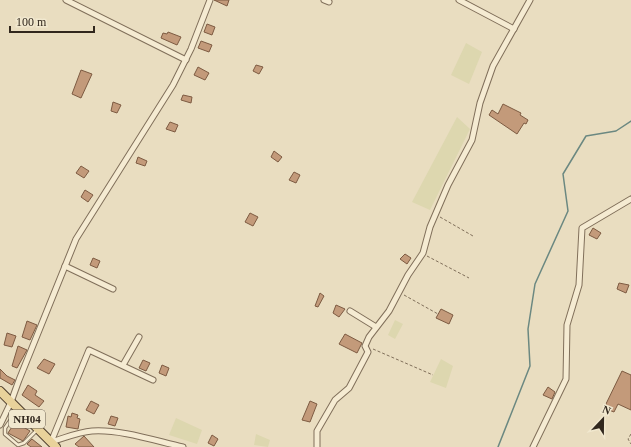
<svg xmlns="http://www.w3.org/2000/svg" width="631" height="447" font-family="Georgia,serif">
<rect width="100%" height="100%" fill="#e9ddc0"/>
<g fill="#ddd7af">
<path d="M466 43 482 52 469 84 451 75Z"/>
<path d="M457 117 470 129 430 210 412 202Z"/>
<path d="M395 320 403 324 395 339 388 335Z"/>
<path d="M441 359 453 366 446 388 430 382Z"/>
<path d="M176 418 202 430 197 444 169 435Z"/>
<path d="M256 434 270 440 268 447 254 445Z"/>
</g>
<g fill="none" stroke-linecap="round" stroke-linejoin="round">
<path stroke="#6b8881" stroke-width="1.5" d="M498 447 530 366 528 329 535 284 568 211 563 174 586 136 616 131 631 121"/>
</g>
<g fill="#c39a7a" stroke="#7d5b42">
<path d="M214 0H229L227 6Z"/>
<path d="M207 24 215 27 212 35 204 32Z"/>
<path d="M168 32 181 37 177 45 161 38 163 33 167 34Z"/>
<path d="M201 41 212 45 209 52 198 48Z"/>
<path d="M256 65 263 67 259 74 253 71Z"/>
<path d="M198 67 209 73 205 80 194 75Z"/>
<path d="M81 70 92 74 81 98 72 94Z"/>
<path d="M183 95 192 97 191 103 181 100Z"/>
<path d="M113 102 121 105 117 113 111 111Z"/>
<path d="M503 104 521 113 520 115 528 120 526 124 524 123 517 134 489 115 492 110 498 114Z"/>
<path d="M170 122 178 125 175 132 166 129Z"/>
<path d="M274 151 282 157 278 162 271 157Z"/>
<path d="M138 157 147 161 145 166 136 163Z"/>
<path d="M81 166 89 171 84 178 76 173Z"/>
<path d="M294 172 300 175 296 183 289 180Z"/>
<path d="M85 190 93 195 88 202 81 197Z"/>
<path d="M250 213 258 217 253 226 245 222Z"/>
<path d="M593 228 601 233 597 239 589 235Z"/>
<path d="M405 254 411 258 407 264 400 259Z"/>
<path d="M93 258 100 261 97 268 90 265Z"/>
<path d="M619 283 629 285 626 293 617 289Z"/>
<path d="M320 293 324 296 318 307 315 306Z"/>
<path d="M336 305 345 309 339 317 333 313Z"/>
<path d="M441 309 453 315 449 324 436 318Z"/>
<path d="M27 321 37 325 30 340 22 337Z"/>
<path d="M7 333 16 336 12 347 4 345Z"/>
<path d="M345 334 362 343 357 353 339 344Z"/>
<path d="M18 346 27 350 17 368 12 366Z"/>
<path d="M44 359 55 364 49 374 37 368Z"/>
<path d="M143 360 150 363 146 371 139 368Z"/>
<path d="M162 365 169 368 166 376 159 373Z"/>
<path d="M0 369 7 376 15 380 12 385 0 378Z"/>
<path d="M622 371 631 375V410L618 404 614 412 604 408Z"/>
<path d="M28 385 37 391 35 395 44 401 39 407 22 395Z"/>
<path d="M548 387 555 392 552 399 543 395Z"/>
<path d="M91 401 99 405 94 414 86 410Z"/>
<path d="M310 401 317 404 310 422 302 420Z"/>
<path d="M72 413 78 415 77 418 80 419 78 429 66 427 68 416 71 417Z"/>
<path d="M111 416 118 418 115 426 108 424Z"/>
<path d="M15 422 30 431 23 441 8 433Z"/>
<path d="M212 435 218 439 214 446 208 443Z"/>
<path d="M84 436 94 447H79L75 444Z"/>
<path d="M32 439 42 447H31L27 444Z"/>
</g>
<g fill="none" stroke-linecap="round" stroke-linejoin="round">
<defs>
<path id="lane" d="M17 411 5 428V434L18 445 24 443 37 430"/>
<g id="street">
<path d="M66 0 186 60"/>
<path d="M324 0 329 2"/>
<path d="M459 0 514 29"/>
<path d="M65 266 113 289"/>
<path d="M350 311 376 327"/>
<path d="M123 365 139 337"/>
<path d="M0 425 11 402 19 380 76 239 173 85 191 49 210 0"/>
<path d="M51 442 89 350 153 380"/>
<path d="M51 442C65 438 78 432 92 431 120 429 156 441 183 447"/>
<path d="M317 447V431L335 400 349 388 368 352 365 346 369 337 389 311 408 275 423 253 430 227 448 185 472 140 480 103 493 66 530 0"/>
<path d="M533 447 566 379 567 325 579 285 582 228 631 199"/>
</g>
<path id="primary" d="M0 391 56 447"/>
</defs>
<use href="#lane" stroke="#806f5a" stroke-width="4.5"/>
<use href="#street" stroke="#806f5a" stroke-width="7"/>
<use href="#primary" stroke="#4e3e2e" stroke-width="10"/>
<g stroke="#806f5a" stroke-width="1" stroke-dasharray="3 2" stroke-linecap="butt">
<path d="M440 217 473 236"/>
<path d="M427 256 469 278"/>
<path d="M404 295 438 314"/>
<path d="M373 349 433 375"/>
<path d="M631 434 628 439 631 444"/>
</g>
<use href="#lane" stroke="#f5ebd2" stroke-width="2.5"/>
<use href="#street" stroke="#f5ebd2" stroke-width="5"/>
<use href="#primary" stroke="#e9d29b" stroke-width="8"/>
</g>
<g text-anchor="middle" stroke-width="3" stroke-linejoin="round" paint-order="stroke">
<rect fill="#f1e8cf" stroke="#6b6152" stroke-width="1" x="9" y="410" width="36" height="18" rx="3"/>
<g font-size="11" font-weight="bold" fill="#31271d">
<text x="27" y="423">NH04</text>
</g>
</g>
<g transform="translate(603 419) rotate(22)" stroke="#f1e8cf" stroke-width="3" paint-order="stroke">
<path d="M0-3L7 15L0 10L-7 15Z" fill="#31271d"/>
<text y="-6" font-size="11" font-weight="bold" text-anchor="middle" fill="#31271d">N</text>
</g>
<path d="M10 26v6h84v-6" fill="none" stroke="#31271d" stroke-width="2"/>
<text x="16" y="26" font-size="12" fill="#31271d" stroke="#f1e8cf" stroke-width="3" paint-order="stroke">100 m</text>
</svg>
